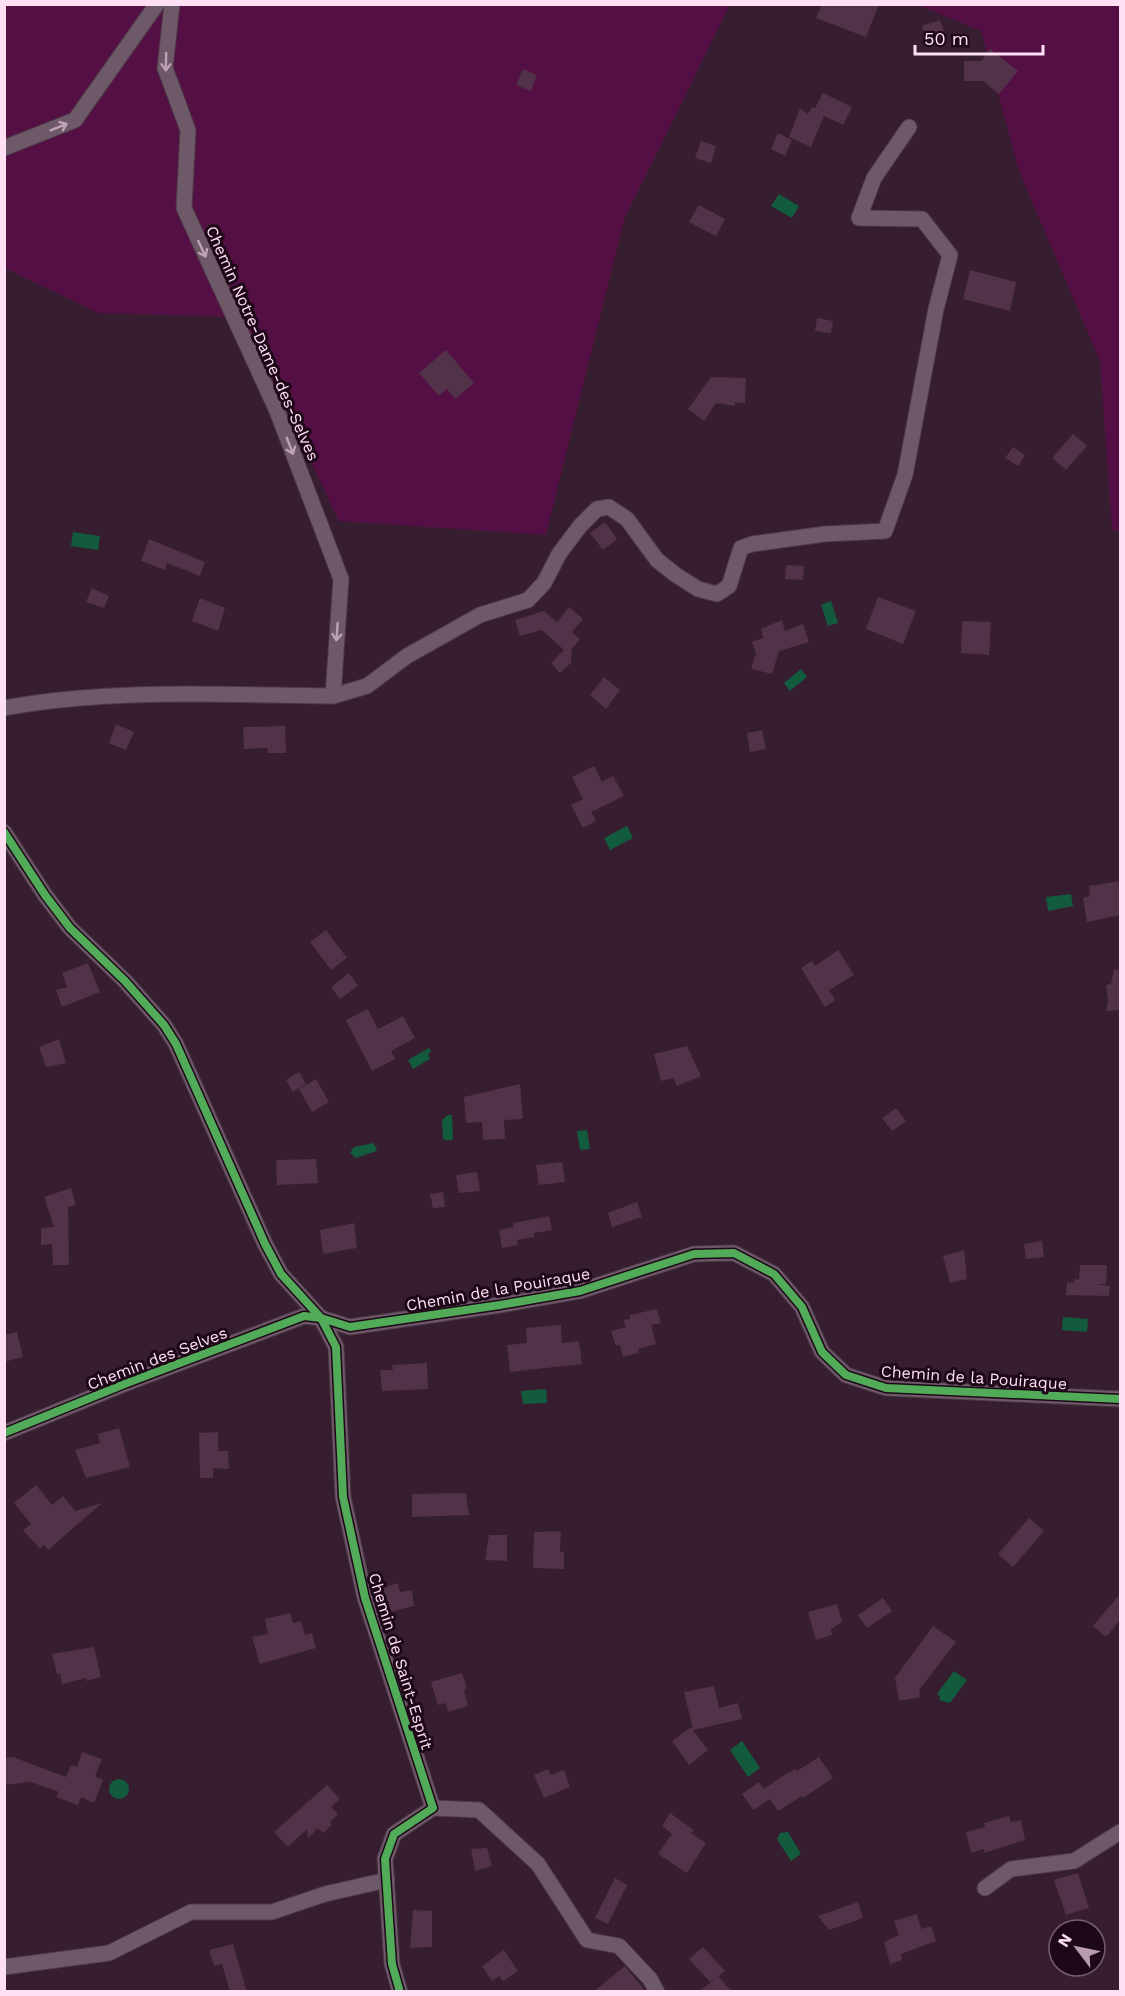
<svg xmlns="http://www.w3.org/2000/svg" width="1125" height="1996" font-family="'Work Sans',sans-serif">
<rect width="100%" height="100%" fill="#371d30"/>
<g fill="#541045">
<path d="M4 5H730L625 217 546 535 339 521 242 317 98 313 5 268Z"/>
<path d="M918 5H1120V532L1112 530 1100 361 1019 171 981 31Z"/>
</g>
<g fill="#135b3d">
<path d="M779 194 799 206 792 218 771 206Z"/>
<path d="M73 532 100 536 98 550 71 546Z"/>
<path d="M831 601 838 623 828 626 821 605Z"/>
<path d="M801 669 807 677 790 691 784 683Z"/>
<path d="M627 826 633 838 610 850 604 838Z"/>
<path d="M1071 894 1073 906 1048 911 1046 897Z"/>
<path d="M429 1048 431 1052 428 1054 430 1059 413 1069 408 1060Z"/>
<path d="M448 1115H452L453 1138 452 1140H445L443 1138 442 1120Z"/>
<path d="M587 1130 590 1149 580 1150 577 1131Z"/>
<path d="M374 1143 377 1151 356 1158 350 1153 354 1147Z"/>
<path d="M1063 1317 1088 1319 1087 1332 1062 1330Z"/>
<path d="M546 1389 547 1403 523 1404 521 1391Z"/>
<path d="M954 1671 967 1680 950 1703 939 1700 940 1696 937 1694Z"/>
<path d="M742 1741 760 1768 748 1777 730 1750Z"/>
<circle cx="119" cy="1789" r="10"/>
<path d="M788 1832 801 1854 791 1861 777 1839 780 1833Z"/>
</g>
<g fill="#513249">
<path d="M822 4H879L866 37 816 18Z"/>
<path d="M940 20 946 37 927 43 922 26Z"/>
<path d="M990 49 1018 71 999 94 983 81H964V61H981Z"/>
<path d="M523 69 537 75 531 91 516 85Z"/>
<path d="M823 93 852 107 843 125 824 116 811 147 789 137 800 108 808 114 812 107 815 108Z"/>
<path d="M778 133 792 140 785 156 771 149Z"/>
<path d="M701 141 716 146 711 163 695 158Z"/>
<path d="M699 205 725 219 716 236 689 222Z"/>
<path d="M970 270 1016 282 1010 311 963 299Z"/>
<path d="M817 318 833 321 831 333 815 331Z"/>
<path d="M446 350 474 383 455 399 447 389 439 396 419 373Z"/>
<path d="M711 377 746 378 745 403 735 402V406L716 403 704 421 688 409Z"/>
<path d="M1073 434 1087 446 1066 470 1052 458Z"/>
<path d="M1013 447 1025 455 1018 466 1005 458Z"/>
<path d="M605 522 617 539 603 550 590 533Z"/>
<path d="M149 539 205 562 200 576 167 563 165 570 141 561Z"/>
<path d="M786 565 804 566 803 580 785 579Z"/>
<path d="M92 588 109 596 104 608 86 602Z"/>
<path d="M878 597 916 611 903 644 866 629Z"/>
<path d="M200 598 225 608 218 631 192 621Z"/>
<path d="M569 607 583 619 572 632 580 639 572 649 571 663 560 673 551 663 564 650 542 630 520 636 515 620 544 611 557 622Z"/>
<path d="M782 620 785 631 803 624 809 642 779 651 772 674 751 669 756 653 752 642 763 638 761 629Z"/>
<path d="M962 621 991 622 989 655 961 653Z"/>
<path d="M604 677 620 690 606 709 590 695Z"/>
<path d="M116 724 134 732 126 750 109 743Z"/>
<path d="M285 726 286 753H268L267 748 244 749 243 727Z"/>
<path d="M762 730 766 749 750 752 747 733Z"/>
<path d="M594 766 602 782 613 776 624 796 591 812 596 821 583 828 571 805 583 799 572 777Z"/>
<path d="M1120 881V915L1087 922 1083 898 1090 896 1089 886Z"/>
<path d="M326 930 347 958 331 970 310 942Z"/>
<path d="M838 950 854 975 829 990 835 1000 825 1007 801 968 812 961 815 966Z"/>
<path d="M88 963 100 992 62 1007 56 990 67 987 62 973Z"/>
<path d="M1114 969 1120 970V1010L1106 1011 1108 1001 1106 985 1111 984Z"/>
<path d="M349 973 358 986 340 999 331 987Z"/>
<path d="M368 1009 378 1029 403 1016 415 1038 391 1051 395 1059 372 1071 346 1020Z"/>
<path d="M59 1039 66 1063 46 1067 39 1047Z"/>
<path d="M687 1046 701 1076 677 1086 673 1078 661 1081 654 1054Z"/>
<path d="M299 1072 306 1084 293 1092 286 1080Z"/>
<path d="M316 1079 329 1102 312 1112 299 1089Z"/>
<path d="M520 1084 523 1119 504 1120 505 1139 483 1140 482 1122 466 1123 464 1097Z"/>
<path d="M896 1108 906 1121 892 1131 882 1118Z"/>
<path d="M316 1159 318 1183 277 1185 276 1160Z"/>
<path d="M562 1162 565 1182 539 1185 536 1165Z"/>
<path d="M477 1172 480 1191 459 1193 456 1175Z"/>
<path d="M71 1188 76 1205 68 1207 69 1265H53L52 1244 41 1245V1228L54 1227 44 1197Z"/>
<path d="M443 1192 445 1207 433 1208 430 1194Z"/>
<path d="M637 1202 642 1217 612 1227 608 1213Z"/>
<path d="M549 1216 552 1230 534 1233V1237L517 1240 518 1245 502 1248 499 1230 514 1227 513 1223Z"/>
<path d="M354 1223 357 1248 323 1254 320 1230Z"/>
<path d="M1042 1241 1044 1257 1026 1259 1024 1244Z"/>
<path d="M964 1250 967 1279 950 1283 943 1256Z"/>
<path d="M1080 1265H1107L1106 1284H1096L1110 1286 1109 1296 1066 1295 1067 1282 1074 1283V1279L1079 1280Z"/>
<path d="M657 1309 661 1323 651 1325 656 1344 638 1349 639 1353 623 1357 620 1345 616 1346 611 1331 626 1327 623 1320 630 1319V1315Z"/>
<path d="M561 1325 562 1343 579 1341 582 1364 510 1372 507 1345 527 1343 526 1328Z"/>
<path d="M17 1332 23 1357 4 1362V1335Z"/>
<path d="M427 1363 428 1389 382 1391 380 1370H393L392 1365Z"/>
<path d="M119 1428 130 1467 86 1478 75 1450 100 1443 98 1434Z"/>
<path d="M218 1432V1451H228L229 1469 213 1468V1478H200L199 1433Z"/>
<path d="M36 1485 52 1505 63 1496 75 1511 102 1503 48 1550 44 1545 40 1549 23 1530 31 1524 14 1503Z"/>
<path d="M466 1493 469 1515 412 1517V1494Z"/>
<path d="M1029 1518 1044 1531 1013 1567 998 1554Z"/>
<path d="M561 1531 560 1552H564V1569L533 1568 534 1532Z"/>
<path d="M489 1535H507V1561L485 1560Z"/>
<path d="M398 1583 400 1592 412 1590 414 1606 390 1612 383 1588Z"/>
<path d="M1120 1594V1620L1106 1637 1093 1626Z"/>
<path d="M883 1598 892 1611 867 1628 858 1615Z"/>
<path d="M837 1604 842 1622 831 1629 832 1635 816 1640 808 1612Z"/>
<path d="M290 1613 293 1623 301 1621 305 1635 312 1633 316 1648 260 1664 252 1637 268 1634 265 1619Z"/>
<path d="M933 1626 956 1642 919 1690 920 1697 899 1701 895 1678Z"/>
<path d="M94 1647 101 1677 86 1681V1678L62 1684 60 1674H57L52 1654Z"/>
<path d="M462 1673 467 1688 464 1690 468 1706 448 1712 446 1703 438 1705 431 1682Z"/>
<path d="M714 1686 719 1708 738 1703 742 1719 693 1730 708 1750 689 1765 672 1741 691 1727 693 1729 684 1692Z"/>
<path d="M82 1752 102 1759 95 1776 103 1780 94 1803 81 1797 78 1805 56 1797 59 1792 31 1782 4 1785V1758L13 1757 66 1777 71 1765 77 1767Z"/>
<path d="M819 1757 833 1778 803 1798 802 1796 778 1811 770 1799 753 1810 742 1794 759 1782 764 1789 787 1773 796 1769 797 1771Z"/>
<path d="M548 1769 550 1775 564 1770 570 1787 544 1798 534 1775Z"/>
<path d="M327 1785 340 1799 331 1807 338 1814 330 1822 332 1825 323 1833 318 1828 308 1838 307 1829 288 1847 274 1832Z"/>
<path d="M670 1813 694 1830 691 1833 706 1843 687 1873 658 1854 672 1834 662 1826Z"/>
<path d="M1009 1816 1011 1822 1021 1820 1025 1840 984 1853V1849L971 1853 966 1832 985 1827 984 1823Z"/>
<path d="M487 1848 492 1866 475 1871 471 1849Z"/>
<path d="M1078 1873 1089 1908 1066 1915 1054 1880Z"/>
<path d="M615 1878 627 1885 608 1924 595 1918Z"/>
<path d="M858 1902 863 1918 829 1930 818 1916Z"/>
<path d="M413 1910 432 1911V1947L410 1948Z"/>
<path d="M917 1914 921 1929 931 1926 936 1941 901 1954 902 1960 890 1964 884 1942 899 1935 894 1921Z"/>
<path d="M233 1944 236 1955 247 1992H230L222 1964 214 1966 209 1950Z"/>
<path d="M703 1947 725 1971 710 1982 689 1959Z"/>
<path d="M504 1950 518 1971 503 1981 499 1976 492 1981 482 1966Z"/>
<path d="M625 1966 646 1992H593Z"/>
<path d="M718 1976 732 1992H699Z"/>
</g>
<g fill="none" stroke-linecap="round" stroke-linejoin="round">
<defs>
<g id="street">
<path d="M4 148 75 120 157 4"/>
<path d="M333 696 367 686 407 656 480 615 528 600 544 583 559 554 580 526 597 509 609 507 627 519 657 560 676 575 698 589 717 594 729 586 741 548 752 544 825 534 885 531 905 475 936 309 950 255 922 219 859 218 874 178 909 127"/>
<path d="M4 708C113 688 224 695 333 696L341 579 277 411 184 208 188 130 165 68 172 4"/>
<path d="M4 832 45 895 70 928 125 981 164 1025 176 1044 265 1244 281 1274 321 1318 336 1347 343 1497 365 1598 433 1808 394 1834 385 1859 392 1964 400 1992"/>
<path d="M4 1433 127 1383 304 1316 321 1318 350 1327 500 1305 580 1291 694 1254 734 1253 774 1274 802 1307 822 1352 846 1375 886 1388 1120 1399"/>
<path d="M433 1808 479 1810 538 1864 587 1940 619 1946 650 1979 657 1992"/>
<path d="M985 1888 1011 1869 1074 1861 1120 1832"/>
<path d="M4 1967 109 1953 191 1912H272L325 1894 387 1880"/>
</g>
</defs>
<use href="#street" stroke="#4e3948" stroke-width="17"/>
<use href="#street" stroke="#6e5968" stroke-width="15"/>
<defs>
<g id="cycleway">
<path d="M4 832 45 895 70 928 125 981 164 1025 176 1044 265 1244 281 1274 321 1318 336 1347 343 1497 365 1598 433 1808 394 1834 385 1859 392 1964 400 1992"/>
<path d="M4 1433 127 1383 304 1316 321 1318 350 1327 500 1305 580 1291 694 1254 734 1253 774 1274 802 1307 822 1352 846 1375 886 1388 1120 1399"/>
</g>
</defs>
<use href="#cycleway" stroke="#1d0817" stroke-width="11"/>
<use href="#cycleway" stroke="#51ab58" stroke-width="8"/>
</g>
<defs><path id="oneway-shaft" d="M-6 0H5M1.5-3L5.5 0L1.5 3" fill="none" stroke-width="1.6" stroke-linecap="round" stroke-linejoin="round" transform="scale(1.5)"/></defs>
<g stroke="#bea3b5">
<use href="#oneway-shaft" transform="translate(166 62) rotate(91)"/>
<use href="#oneway-shaft" transform="translate(59 127) rotate(-22)"/>
<use href="#oneway-shaft" transform="translate(202 249) rotate(65)"/>
<use href="#oneway-shaft" transform="translate(290 446) rotate(69)"/>
<use href="#oneway-shaft" transform="translate(337 632) rotate(94)"/>
</g>
<g text-anchor="middle" stroke-width="6" stroke-linejoin="round" paint-order="stroke">
<g font-size="16" fill="#ffdff4" stroke="#1d0817">
<text transform="translate(263 343) rotate(66)" y="6">Chemin Notre-Dame-des-Selves</text>
<text transform="translate(498 1289) rotate(-10)" y="6">Chemin de la Pouiraque</text>
<text transform="translate(157 1358) rotate(-21)" y="6">Chemin des Selves</text>
<text transform="translate(974 1377) rotate(4)" y="6">Chemin de la Pouiraque</text>
<text transform="translate(401 1661) rotate(73)" y="6">Chemin de Saint-Esprit</text>
</g>
</g>
<rect width="1125" height="1996" fill="none" stroke="#ffdff4" stroke-width="12"/>
<g transform="translate(1077 1948) rotate(302)"><circle r="28" fill="#1d0817" stroke="#775e6f" stroke-width="1.5"/>
<path d="M0-4.5L10 22L0 15L-10 22Z" fill="#b99baf"/>
<text y="-9" font-size="16" font-weight="bold" text-anchor="middle" fill="#ffdff4">N</text>
</g>
<path d="M915 45v9h128v-9" fill="none" stroke="#ffdff4" stroke-width="3"/>
<text x="924" y="45" font-size="18" fill="#ffdff4" stroke="#1d0817" stroke-width="4.5" paint-order="stroke">50 m</text>
</svg>
